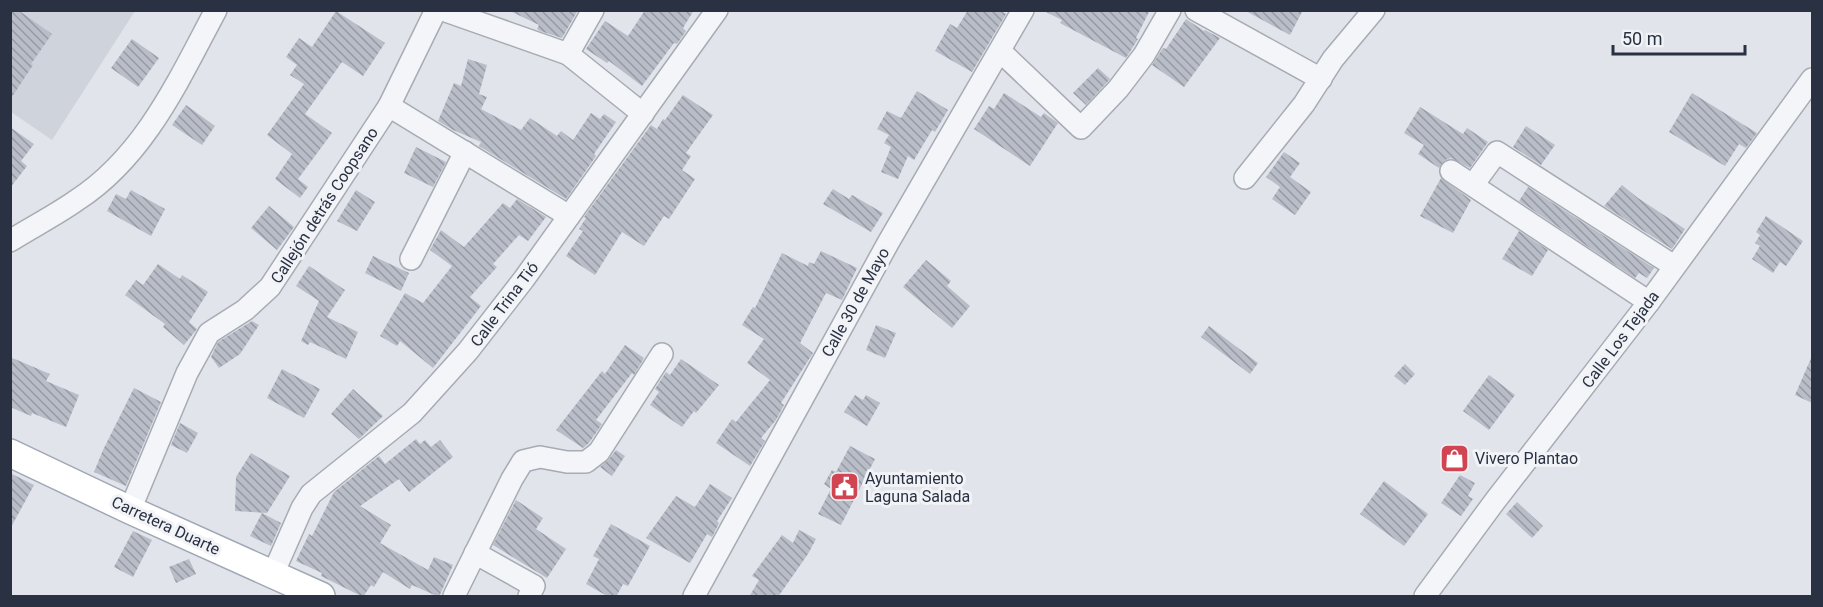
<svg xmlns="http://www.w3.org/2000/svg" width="1823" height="607" font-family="Roboto,sans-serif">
<defs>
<pattern id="building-back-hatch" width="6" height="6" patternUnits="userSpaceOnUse" patternTransform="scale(1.5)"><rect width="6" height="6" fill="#b8bdc7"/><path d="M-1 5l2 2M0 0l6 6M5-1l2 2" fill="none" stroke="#969aa3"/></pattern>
</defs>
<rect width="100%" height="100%" fill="#e1e4ea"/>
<path fill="#cfd3dc" d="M10 11H135L52 140 11 112Z"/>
<g fill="url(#building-back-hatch)">
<path d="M10 10H18L52 34 31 64 33 65 10 100Z"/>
<path d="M508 10H578L562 38 540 31 537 29 539 25Z"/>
<path d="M645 10H694L683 28 686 31 677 44 674 43 642 86 609 61 607 63 586 49 605 21 628 36Z"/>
<path d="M968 10H999L1006 14 972 72 935 51 950 24 957 28Z"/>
<path d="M1042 10H1150L1136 38 1138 39 1126 58 1060 23 1062 20Z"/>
<path d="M1244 10H1303L1290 35Z"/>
<path d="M336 11 385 43 363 76 342 62 305 114 332 133 298 179 308 187 300 198 275 179 292 154 267 135 304 84 290 75 297 65 286 57 299 38 312 47Z"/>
<path d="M1186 19 1204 31 1205 30 1220 38 1184 87 1152 65 1163 48 1166 49Z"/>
<path d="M132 39 159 58 138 87 111 68Z"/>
<path d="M468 59 487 65 479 94 487 97 481 109 521 130 530 118 557 136 561 131 573 140 591 113 600 119 604 114 616 122 594 154 596 156 566 199 479 146 481 142 453 130 438 121 454 83 461 86Z"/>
<path d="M1098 68 1110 79 1086 105 1073 93Z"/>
<path d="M917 91 948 110 935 132 932 130 914 160 908 156 898 179 881 172 891 147 884 143 889 135 877 129 887 111 901 118Z"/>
<path d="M1004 93 1041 117 1044 113 1058 123 1030 166 974 129 989 106 994 109Z"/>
<path d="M1692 93 1757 133 1746 148 1739 144 1725 166 1669 132Z"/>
<path d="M683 95 713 115 686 153 691 156 682 170 695 179 669 219 664 216 644 246 622 232 595 275 566 256 583 231 579 229 586 218 584 217 651 125 657 129 663 119 665 120Z"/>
<path d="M186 105 215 126 202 145 172 125Z"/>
<path d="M1420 107 1463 134 1467 128 1488 142 1470 168 1451 158 1445 160 1439 168 1418 154 1424 145 1404 133Z"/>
<path d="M1526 126 1555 145 1541 165 1513 147Z"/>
<path d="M10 127 34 144 21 161 27 166 10 188Z"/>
<path d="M416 147 446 162 433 187 404 173Z"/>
<path d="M1284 152 1300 163 1290 177 1311 192 1295 215 1272 199 1280 187 1266 177Z"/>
<path d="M1441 178 1471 200 1453 233 1420 216Z"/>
<path d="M1622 185 1638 198 1685 229 1672 249 1604 206Z"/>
<path d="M1528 187 1654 268 1647 278 1639 273 1635 278 1519 201Z"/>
<path d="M833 189 849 199 852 195 883 213 871 232 823 204Z"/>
<path d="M131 190 165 209 151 236 107 211 116 194 126 199Z"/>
<path d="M356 190 375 202 357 231 337 221Z"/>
<path d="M517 199 546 217 528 241 519 235 493 264 497 267 470 297 481 306 433 368 400 341 397 346 380 336 405 293 423 303 452 266 430 250 441 230 464 247 503 203 510 208Z"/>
<path d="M269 206 294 227 277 250 251 228Z"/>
<path d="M1766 216 1803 241 1786 266 1780 262 1773 273 1752 259 1760 246 1755 243 1760 235 1756 232Z"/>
<path d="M1519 231 1548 250 1532 276 1502 259Z"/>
<path d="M821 251 857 268 842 300 826 293 800 343 813 353 781 403 784 405 776 420 761 438 765 441 750 466 716 443 732 419 736 422 770 380 747 363 764 339 742 325 753 307 755 308 782 253 808 266 809 262 814 264Z"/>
<path d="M373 256 409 273 401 291 365 273Z"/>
<path d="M926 260 951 281 947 286 970 306 952 328 903 287Z"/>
<path d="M158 264 180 279 182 275 208 292 189 322 197 329 184 345 163 327 165 324 125 295 136 280 143 285Z"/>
<path d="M309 266 345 290 327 317 358 332 346 359 310 342 308 345 301 341 319 301 296 286Z"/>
<path d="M252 321 259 325 240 354 219 368 211 357 218 342Z"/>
<path d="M876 325 896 333 885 358 866 350Z"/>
<path d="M1209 326 1258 363 1250 374 1201 337Z"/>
<path d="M625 345 644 358 634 375 632 373 596 420 602 424 589 443 583 448 556 430 602 371 605 374Z"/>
<path d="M1812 356V403L1795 395Z"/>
<path d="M10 357 50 374 46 381 79 395 66 427 32 413 31 416 10 407Z"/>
<path d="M681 359 719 385 696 413 694 411 682 427 650 405 659 392 655 389 666 372 670 375Z"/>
<path d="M1405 364 1415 374 1405 385 1394 376Z"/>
<path d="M282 369 320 389 304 418 267 398Z"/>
<path d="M1489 375 1515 395 1489 430 1463 411Z"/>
<path d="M134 388 161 402 126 486 94 472 103 450Z"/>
<path d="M353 389 383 416 359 439 331 414Z"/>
<path d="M855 395 863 400 866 395 880 403 867 426 844 412Z"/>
<path d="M180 423 198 433 187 453 171 445Z"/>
<path d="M416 439 420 444 425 440 431 447 440 440 453 457 409 492 399 479 360 506 391 525 380 543 428 570 434 557 453 565 439 597 412 585 410 589 383 572 374 587 371 585 363 597 321 576 322 573 296 561 309 534 312 536 334 492 379 456 385 464Z"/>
<path d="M850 446 875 459 841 525 818 514 831 489 824 484 832 470 836 472Z"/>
<path d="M616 450 625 456 612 476 600 467 609 459Z"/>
<path d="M251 453 290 476 267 513 235 511 236 477Z"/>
<path d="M10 473 34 485 10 529Z"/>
<path d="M1460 475 1475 483 1468 496 1473 499 1461 516 1441 503Z"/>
<path d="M1384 481 1428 514 1404 546 1360 514Z"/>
<path d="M710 484 732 498 717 521 719 523 712 537 707 534 690 563 646 538 676 496 695 507Z"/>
<path d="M516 500 543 518 536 529 566 549 547 578 493 545Z"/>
<path d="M1517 502 1543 526 1532 538 1506 514Z"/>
<path d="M262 513 281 523 271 546 250 536Z"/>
<path d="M611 524 650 546 628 586 623 584 616 597H609L586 584 599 559 593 556Z"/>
<path d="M799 530 816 539 808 554 778 597H749L759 580 752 576 782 535 793 543Z"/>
<path d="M133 531 152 540 133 577 114 567Z"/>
<path d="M189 559 196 574 176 583 169 567Z"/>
</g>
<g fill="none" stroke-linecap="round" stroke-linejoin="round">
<defs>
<g id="minor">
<path d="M443 10 568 54 593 10"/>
<path d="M1196 10 1321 79"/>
<path d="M1000 51 1081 128 1118 89 1144 55 1170 10"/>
<path d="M568 54 643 114"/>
<path d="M389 106 569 216"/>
<path d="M1451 171 1649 302"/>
<path d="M1245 178 1304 104 1333 59 1374 10"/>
<path d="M1473 185 1497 152 1674 266"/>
<path d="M10 241C32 227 56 215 77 200 145 156 179 79 216 10"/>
<path d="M411 259 465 152"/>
<path d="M130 510 187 373 209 333 245 310 270 287 389 106 436 10"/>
<path d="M475 553 534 586 529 596"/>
<path d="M273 574 302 508 311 494 412 413 468 351 524 279 717 10"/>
<path d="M454 596 512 479 523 461 540 457 567 462H586L599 452 662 354"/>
<path d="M694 596 888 243 1023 10"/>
<path d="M1425 596 1495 501 1649 302 1812 79"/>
</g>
<path id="major" d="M10 453 130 510 321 596"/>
</defs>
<use href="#minor" stroke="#a6abb4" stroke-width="24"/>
<use href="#major" stroke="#a0a8b6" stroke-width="30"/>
<use href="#minor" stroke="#f4f5f8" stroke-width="21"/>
<use href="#major" stroke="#fff" stroke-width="27"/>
</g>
<defs>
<symbol id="shop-square" viewBox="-11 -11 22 22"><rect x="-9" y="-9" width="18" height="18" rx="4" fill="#d14553" stroke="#f1f3f7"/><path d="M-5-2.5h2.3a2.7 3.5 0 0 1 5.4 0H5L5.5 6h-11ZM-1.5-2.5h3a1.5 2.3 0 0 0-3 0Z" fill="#fff"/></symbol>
<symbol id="civic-square" viewBox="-11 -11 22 22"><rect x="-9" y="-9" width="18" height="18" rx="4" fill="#d14553" stroke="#f1f3f7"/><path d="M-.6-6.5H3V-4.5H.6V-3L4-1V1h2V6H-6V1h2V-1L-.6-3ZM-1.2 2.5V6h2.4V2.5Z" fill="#fff"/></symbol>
</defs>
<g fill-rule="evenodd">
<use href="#shop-square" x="1438" y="442" width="33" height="33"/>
<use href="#civic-square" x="828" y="470" width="33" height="33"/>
</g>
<g text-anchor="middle" stroke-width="6" stroke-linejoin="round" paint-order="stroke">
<g font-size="16" fill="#293142" stroke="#f1f3f7">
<text transform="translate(324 205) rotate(-57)" y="6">Callejón detrás Coopsano</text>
<text transform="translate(855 302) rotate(-61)" y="6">Calle 30 de Mayo</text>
<text transform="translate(504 304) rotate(-53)" y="6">Calle Trina Tió</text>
<text transform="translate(1620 339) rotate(-53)" y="6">Calle Los Tejada</text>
<text transform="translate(166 525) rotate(25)" y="6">Carretera Duarte</text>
</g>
<g font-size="16" fill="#293142" stroke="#f1f3f7" text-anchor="start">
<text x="1475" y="464">Vivero Plantao</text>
<text x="865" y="484">Ayuntamiento<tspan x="865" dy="18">Laguna Salada</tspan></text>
</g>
</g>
<rect width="1823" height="607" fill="none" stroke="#293142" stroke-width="24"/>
<path d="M1613 45v9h132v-9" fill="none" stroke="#293142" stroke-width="3"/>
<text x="1622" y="45" font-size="18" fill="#293142" stroke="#f1f3f7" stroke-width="4.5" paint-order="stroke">50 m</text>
</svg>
